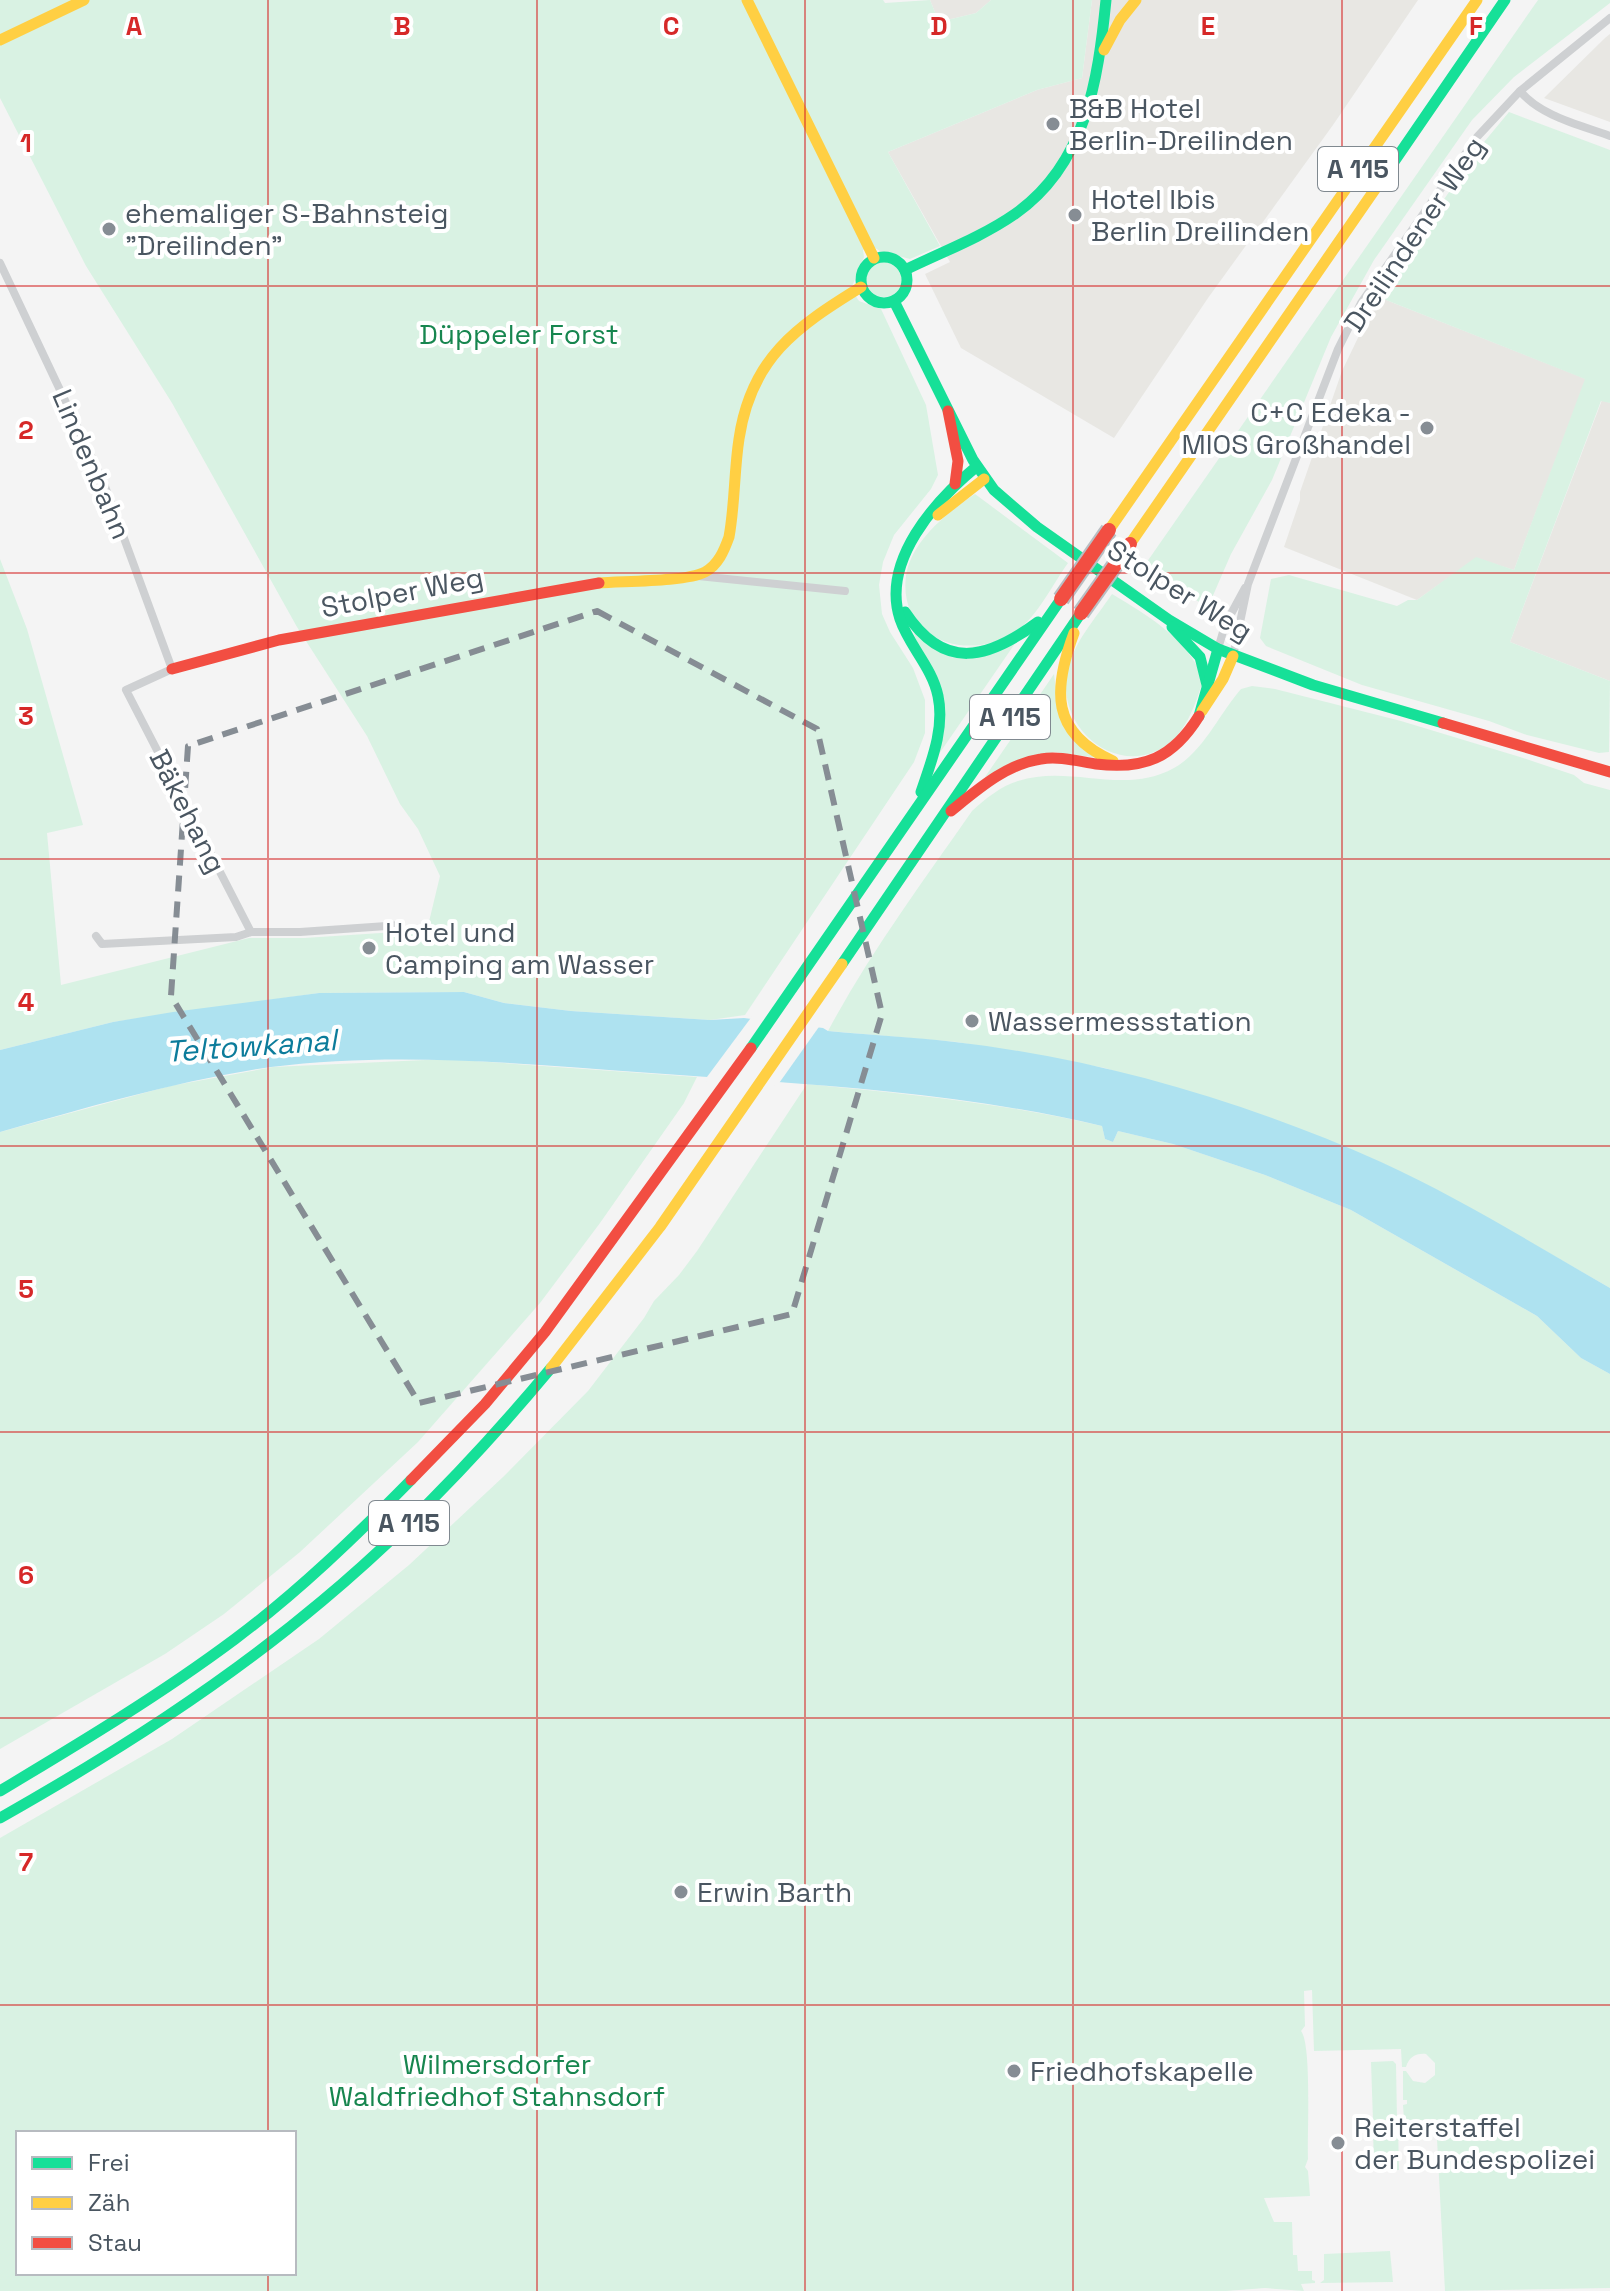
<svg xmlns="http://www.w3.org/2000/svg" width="1610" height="2291" font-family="'Space Grotesk',sans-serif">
<rect width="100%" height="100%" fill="#f4f4f4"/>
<g fill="#e8e7e3">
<path d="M930 0H991L976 13 939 22Z"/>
<path d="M1092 0H1418L1333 125 1208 298 1114 438 961 348 925 274 950 262 888 152 1037 90 1082 78Z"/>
<path d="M1610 34V122L1544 98 1605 38Z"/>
<path d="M1381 298 1586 379 1514 570 1476 558 1417 600 1284 547 1300 500V492L1342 371 1367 319Z"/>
<path d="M1602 400 1610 403V681L1510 642Z"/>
</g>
<g fill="#d9f2e3" fill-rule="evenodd">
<path d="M0 0H883L885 3 930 0 939 22 976 13 991 0H1092L1082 78 1037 90 888 152 940 246 910 259 880 251 872 246 863 250 864 257 851 289 859 301 881 309 926 405 938 475 931 489 894 535 883 562 879 585 882 614 890 632 913 668 925 700V733L914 762 745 1015 710 1020 571 1011 504 1003 464 992 319 993 113 1022 0 1050V559L27 629 83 825 47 833 61 985 249 938H304L427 930 440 876 418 829 400 804 367 736 297 627 172 403 86 266 0 98Z"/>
<path d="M1538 0H1610V3L1514 77 1472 120 1374 260 1331 337 1272 480 1231 554 1208 607 1142 569Z"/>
<path d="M1509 112 1610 150V403L1601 401 1510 642 1610 681 1609 752 1599 753 1527 735 1489 721 1362 685 1266 646 1260 638 1271 579 1289 575 1397 606 1408 600H1417L1476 557 1514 570 1585 379 1381 298 1379 291 1464 171 1468 172 1478 157 1475 153Z"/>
<circle cx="884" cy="279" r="18"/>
<path d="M975 494 1068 563C1052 585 1036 620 1012 634 965 662 898 638 906 576 911 541 948 512 975 494Z"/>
<path d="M1112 594C1147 615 1188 639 1203 679 1198 699 1188 725 1174 739 1126 784 1056 733 1067 673 1072 644 1096 618 1112 594Z"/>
<path d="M914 633 940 650 1016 642 939 754 944 730Z"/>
<path d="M1054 674 1057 699 1099 758 1054 752 985 777 1020 726H1022L1028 717 1026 715Z"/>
<path d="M1252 686 1275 689 1401 721 1520 757 1574 775 1584 783 1610 790V1288L1472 1209 1382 1163 1304 1131 1105 1068 957 1042 828 1031C869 954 922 883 972 811 985 799 1001 786 1018 781 1070 764 1124 796 1174 768 1204 751 1219 714 1241 689Z"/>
<path d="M447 1059 697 1077 684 1103 600 1223 540 1303 418 1442 300 1552 224 1614 165 1654 0 1749V1132L170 1086 273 1067Z"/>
<path d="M807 1084C906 1094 1005 1103 1102 1126L1105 1139 1113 1142 1118 1131 1173 1144 1265 1175 1351 1210 1537 1316 1581 1358 1610 1374V2288L1445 2291 1436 2120H1404L1403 2105 1407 2104V2100H1403V2071H1406L1413 2081 1425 2083 1435 2075V2063L1426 2054C1416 2053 1409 2057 1406 2067H1402L1401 2049 1314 2051 1312 1990 1304 1991 1305 2026 1301 2031C1312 2044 1307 2137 1308 2159L1305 2167 1308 2171 1310 2196 1264 2198 1274 2222H1292L1293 2255H1297L1298 2271H1312V2280L1315 2281V2283L1301 2284 1304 2291 1265 2288 1226 2291H0V1838L172 1739 319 1639 409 1565 503 1477 588 1391 644 1318 654 1301 679 1275 697 1251ZM18 2133H294V2273H18Z"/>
<path d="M1393 2061 1396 2064 1397 2120 1373 2121 1371 2062Z"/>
<path d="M1398 2126 1399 2170 1374 2171 1373 2127Z"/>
<path d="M1390 2251 1393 2282 1320 2283 1324 2280V2254Z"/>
</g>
<path fill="#aee2f0" d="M464 992 504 1003 571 1011 710 1020 744 1018 823 1028 828 1031C871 1035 913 1037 955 1042 1101 1059 1247 1102 1381 1162 1460 1198 1535 1245 1610 1288V1374L1581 1358 1537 1316 1351 1210 1265 1175 1173 1144 1118 1131 1113 1142 1105 1139 1102 1126C955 1091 802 1084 651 1073 525 1064 397 1051 271 1067 179 1080 89 1107 0 1132V1050L113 1022 173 1012 319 993Z"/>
<path fill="#f4f4f4" d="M753 1015 821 1024 777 1086 704 1081Z"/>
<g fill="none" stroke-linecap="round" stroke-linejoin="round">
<g stroke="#ced0d2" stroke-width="8">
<path d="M1520 91C1540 116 1580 125 1610 136"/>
<path d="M0 263 103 481 172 669 126 690 251 932"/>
<path d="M698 576 845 591"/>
<path d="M1218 649 1225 625 1245 588"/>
<path d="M1233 656 1248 584 1338 349 1361 303 1477 137 1520 91 1610 18"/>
<path d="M96 936 102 944 236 937 251 932H300L401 925"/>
</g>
<g stroke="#16e098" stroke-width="11">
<path d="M1387 172 1505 0"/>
<circle cx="884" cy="280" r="23"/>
<path d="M905 270C942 252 982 237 1015 214 1086 164 1098 81 1106 0"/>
<path d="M894 301 973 460 994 490 1037 527 1169 620 1218 649 1313 685 1443 723"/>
<path d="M905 612C944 671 987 660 1038 622"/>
<path d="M1172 627 1200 657 1207 685"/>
<path d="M1199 716 1218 649"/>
<path d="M921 792C931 762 945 729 938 696 932 667 909 646 900 619 881 561 935 501 976 467"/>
<path d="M842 964 1081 613"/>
<path d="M751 1048 1061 599"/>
<path d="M0 1791C80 1743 160 1695 235 1639 298 1592 356 1536 411 1480"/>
<path d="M0 1818C113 1754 222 1685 322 1601 406 1531 481 1452 551 1368"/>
</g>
<g stroke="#ffcf43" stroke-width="11">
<path d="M747 0 874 258"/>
<path d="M0 40 84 0"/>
<path d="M1104 50 1120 20 1136 0"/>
<path d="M938 515 984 479"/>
<path d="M1109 530 1477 0"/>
<path d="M1130 544 1387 172"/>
<path d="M599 583C622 581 686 582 705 572 718 565 724 551 729 537 735 504 734 471 739 439 751 358 796 327 861 287"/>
<path d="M1074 633C1053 689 1050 733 1113 761"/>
<path d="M1202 711 1223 679 1233 656"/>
<path d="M551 1368 660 1227 842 964"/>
</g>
<g stroke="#f24e42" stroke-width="11">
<path d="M948 411 958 461 955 484"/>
<path d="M172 669 279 640 599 583"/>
<path d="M1443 723 1610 772"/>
<path d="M951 811C977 790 1006 764 1041 759 1059 756 1077 761 1096 764 1144 770 1173 758 1199 716"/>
<path d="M411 1480 485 1404 545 1332 751 1048"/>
</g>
<defs>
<g id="jam-bridge">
<path d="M1061 599 1109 530"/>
<path d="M1081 613 1130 544"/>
</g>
</defs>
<use href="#jam-bridge" stroke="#b9bec3" stroke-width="18" stroke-linecap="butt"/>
<use href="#jam-bridge" stroke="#f24e42" stroke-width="14"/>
</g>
<path fill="none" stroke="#868d94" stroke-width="6" stroke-dasharray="16 10" stroke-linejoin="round" d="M597 611 817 729 882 1014 792 1314 419 1403 171 996 188 746Z"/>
<path fill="none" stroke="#d62828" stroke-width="2" stroke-opacity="0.55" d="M268 0V2133M537 0V2291M805 0V2291M1073 0V2291M1342 0V2291M0 286H1610M0 573H1610M0 859H1610M0 1146H1610M0 1432H1610M0 1718H1610M0 2005H1610M268 2273V2291"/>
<g fill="#868d94" stroke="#fff" stroke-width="3">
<circle cx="1053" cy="124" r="8"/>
<circle cx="1075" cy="215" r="8"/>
<circle cx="109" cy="229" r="8"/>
<circle cx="1427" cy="428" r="8"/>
<circle cx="369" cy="948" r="8"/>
<circle cx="972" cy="1021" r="8"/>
<circle cx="681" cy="1892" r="8"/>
<circle cx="1014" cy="2071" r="8"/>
<circle cx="1338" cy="2143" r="8"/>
</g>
<g text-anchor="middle" stroke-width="8" stroke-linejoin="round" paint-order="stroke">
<g fill="#fff" stroke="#808990" stroke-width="2">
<rect x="1318" y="147" width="80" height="44" rx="6"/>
<rect x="970" y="695" width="80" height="44" rx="6"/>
<rect x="369" y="1501" width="80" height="44" rx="6"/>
</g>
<g font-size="26" font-weight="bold" fill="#4a5661">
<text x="1358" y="178">A 115</text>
<text x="1010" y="726">A 115</text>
<text x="409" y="1532">A 115</text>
</g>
<g font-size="28" fill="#4a5661" stroke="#fff" text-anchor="start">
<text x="1069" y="118">B&amp;B Hotel<tspan x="1069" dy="32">Berlin-Dreilinden</tspan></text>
<text x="1091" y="209">Hotel Ibis<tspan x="1091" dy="32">Berlin Dreilinden</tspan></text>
<text x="125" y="223">ehemaliger S-Bahnsteig<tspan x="125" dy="32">"Dreilinden"</tspan></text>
<text x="1411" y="422" text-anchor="end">C+C Edeka -<tspan x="1411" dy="32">MIOS Großhandel</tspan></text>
<text x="385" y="942">Hotel und<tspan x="385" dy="32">Camping am Wasser</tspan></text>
<text x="988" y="1031">Wassermessstation</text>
<text x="697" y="1902">Erwin Barth</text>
<text x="1030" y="2081">Friedhofskapelle</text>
<text x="1354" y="2137">Reiterstaffel<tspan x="1354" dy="32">der Bundespolizei</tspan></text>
</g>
<g font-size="28" fill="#4a5661" stroke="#fff">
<text transform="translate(1414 234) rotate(-56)" y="10">Dreilindener Weg</text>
<text transform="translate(92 464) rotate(67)" y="10">Lindenbahn</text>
<text transform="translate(1180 590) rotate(32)" y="10">Stolper Weg</text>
<text transform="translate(402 592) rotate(-11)" y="10">Stolper Weg</text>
<text transform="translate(188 811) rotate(63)" y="10">Bäkehang</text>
</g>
<g font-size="28" fill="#17864f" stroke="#fff">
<text x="519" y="344">Düppeler Forst</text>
<text x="497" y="2074">Wilmersdorfer<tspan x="497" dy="32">Waldfriedhof Stahnsdorf</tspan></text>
</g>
<g font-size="30" font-style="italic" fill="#0c7c9b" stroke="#fff">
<text transform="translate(251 1046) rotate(-4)" y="10">Teltowkanal</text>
</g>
</g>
<g font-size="26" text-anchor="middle" font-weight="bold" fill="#d62828" stroke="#fff" stroke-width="8" stroke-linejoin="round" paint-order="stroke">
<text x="134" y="35">A</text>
<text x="402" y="35">B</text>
<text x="671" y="35">C</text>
<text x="939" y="35">D</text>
<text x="1208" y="35">E</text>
<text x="1476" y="35">F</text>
<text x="26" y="152">1</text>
<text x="26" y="439">2</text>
<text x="26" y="725">3</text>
<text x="26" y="1011">4</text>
<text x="26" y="1298">5</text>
<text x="26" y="1584">6</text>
<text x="26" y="1871">7</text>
</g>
<rect x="16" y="2131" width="280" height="144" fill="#ffffff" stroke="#b7bbc0" stroke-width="2"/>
<rect x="32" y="2157" width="40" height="12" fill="#16e098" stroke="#b7bbc0" stroke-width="2"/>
<text x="88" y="2171" font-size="24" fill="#4a5661">Frei</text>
<rect x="32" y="2197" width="40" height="12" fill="#ffcf43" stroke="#b7bbc0" stroke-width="2"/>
<text x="88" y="2211" font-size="24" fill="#4a5661">Zäh</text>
<rect x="32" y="2237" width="40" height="12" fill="#f24e42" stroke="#b7bbc0" stroke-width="2"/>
<text x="88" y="2251" font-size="24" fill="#4a5661">Stau</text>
</svg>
